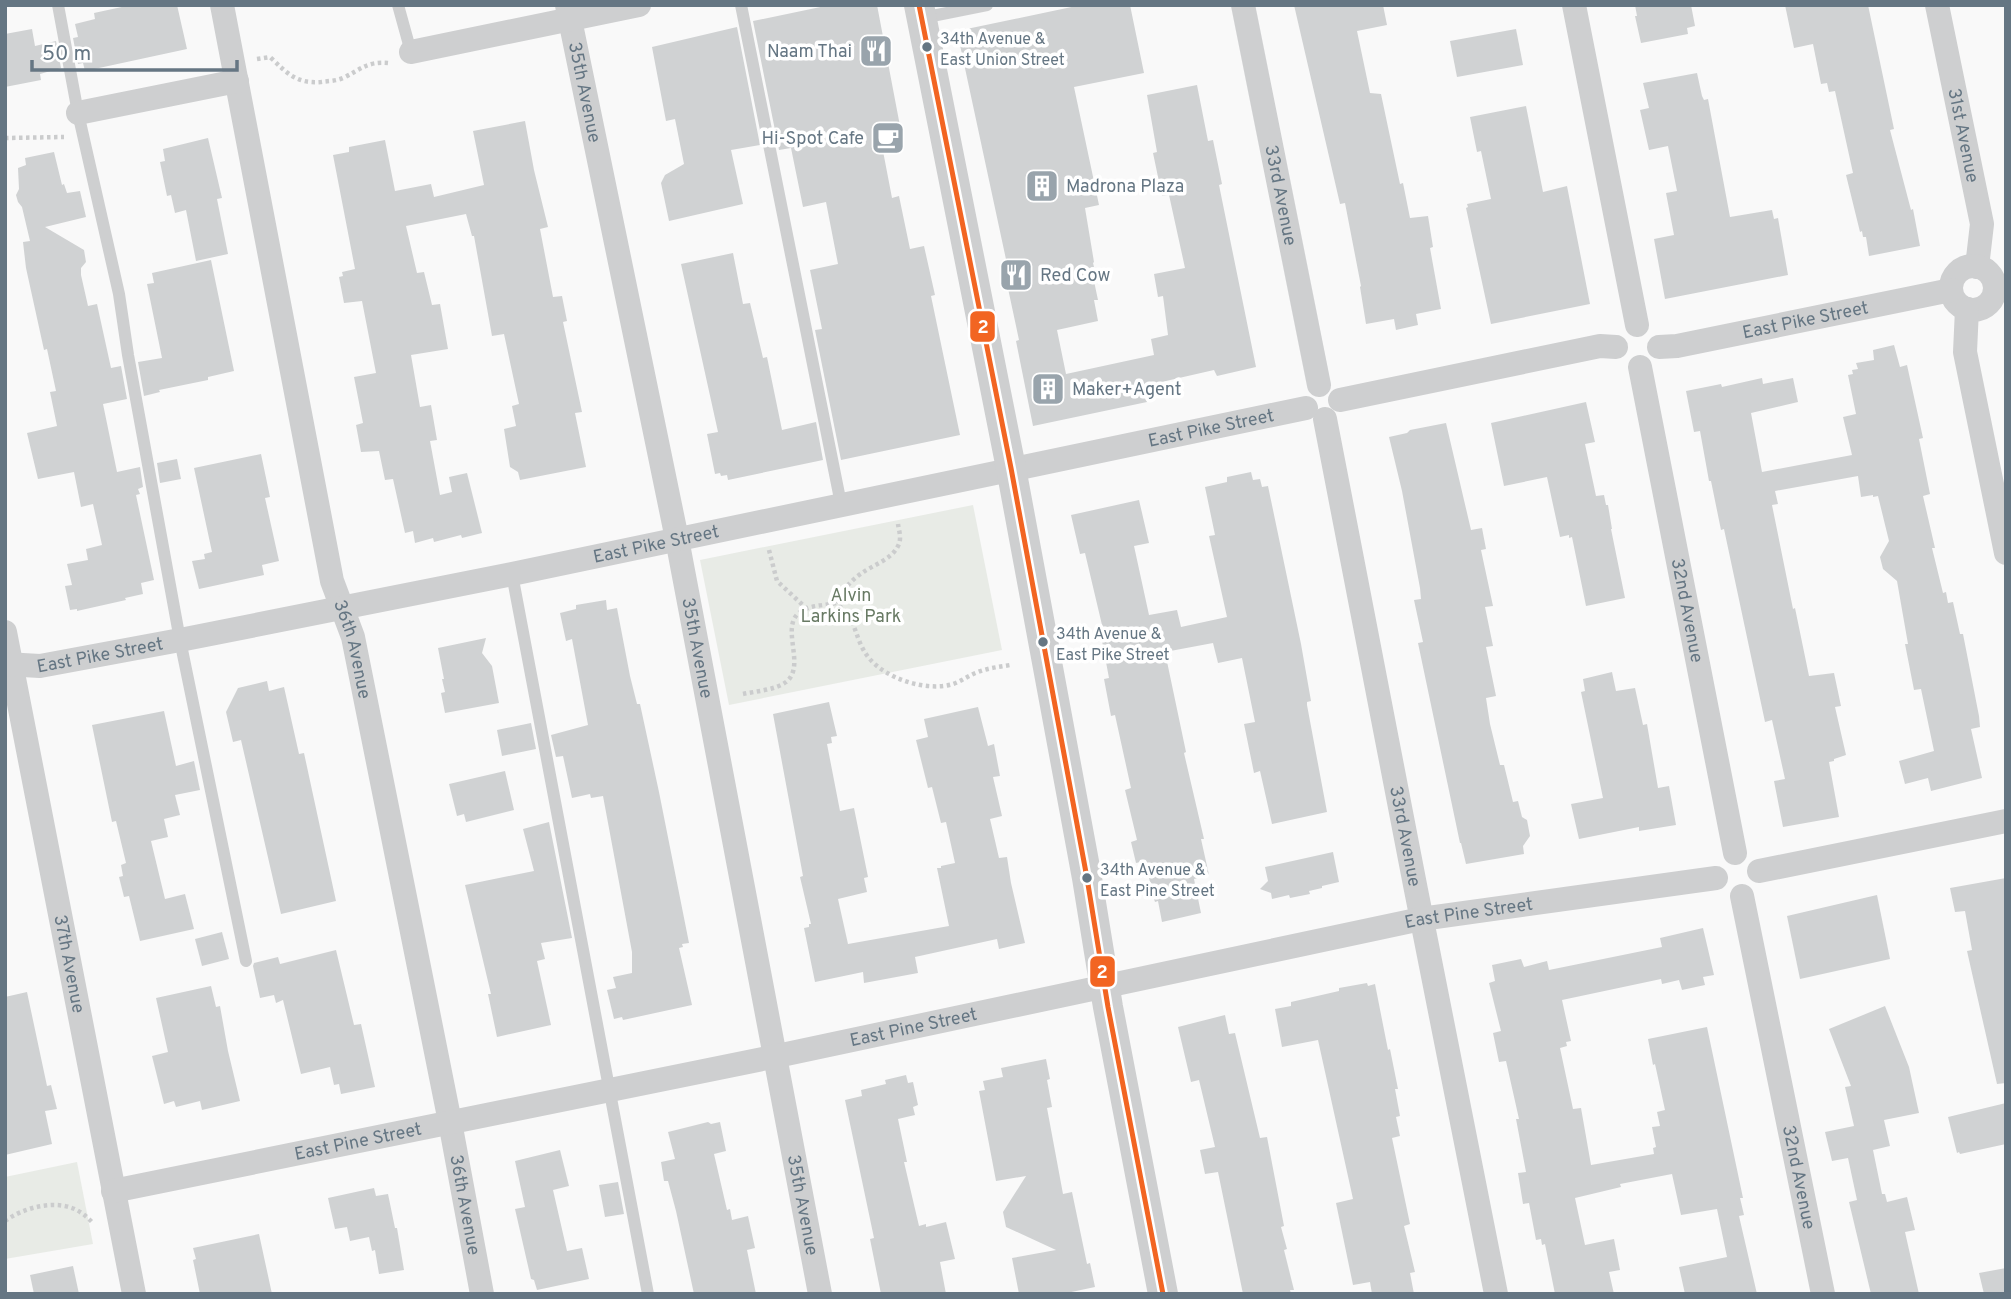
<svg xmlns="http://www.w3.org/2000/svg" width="2011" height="1299" font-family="Overpass,sans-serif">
<rect width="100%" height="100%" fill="#f9f9f9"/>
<g fill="#e8ebe6">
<path d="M973 505 1002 650 729 705 700 560Z"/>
<path d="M77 1162 93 1244 5 1259V1177Z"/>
</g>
<g fill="#d0d2d3">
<path d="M131 5H177L187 49 85 71 83 63 78 64 73 38 78 37 75 24 95 19 94 13Z"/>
<path d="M830 5H877L904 147 883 151 892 198 899 196 910 249 924 246 935 295 931 296 960 435 841 460 815 330 822 329 810 270 838 264 826 202 803 207 791 148 779 150 753 21Z"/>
<path d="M1081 5H1130L1144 73 1074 87 1099 205 1085 208 1094 262 1093 263 1094 267H1091L1098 300H1094L1098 321 1057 330 1066 374 1154 355 1151 339 1168 335 1163 296 1158 297 1154 274 1185 268 1169 195 1162 196 1153 153 1157 152 1147 95 1197 85 1208 141 1213 140 1222 184 1219 185 1256 367 1217 376 1214 370 1144 386 1147 402 1033 426 1016 341 1019 340 1003 265 1007 264 957 31Z"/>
<path d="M1294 5H1383L1387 25 1357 31 1370 93 1381 94 1400 184 1403 183 1410 218 1428 216 1433 247 1430 248 1441 309 1416 314 1418 325 1396 330 1394 319 1366 324 1360 287 1361 286 1345 203 1340 204Z"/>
<path d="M1635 5H1691L1695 26 1687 28 1688 34 1641 43 1635 16H1637Z"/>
<path d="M1785 5H1868L1894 129 1890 130 1911 210 1913 209 1920 246 1869 256 1866 237H1863L1862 231 1860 232 1846 175 1853 173 1835 91 1829 92 1827 83 1821 84 1813 44 1794 48Z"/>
<path d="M737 27 760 145 731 150 743 204 669 221 661 183 665 175 684 164 675 119 666 121 652 47Z"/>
<path d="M32 29 35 46 56 41 61 68 40 74 41 80 5 87V34Z"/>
<path d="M1516 29 1523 65 1457 77 1450 41Z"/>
<path d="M1697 73 1702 96 1704 100 1708 99 1730 217 1772 210 1774 219 1778 218 1788 275 1665 299 1654 239 1674 235 1666 193 1677 191 1668 146 1649 150 1640 110 1649 108 1643 83Z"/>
<path d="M1526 106 1543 192 1567 186 1590 304 1491 324 1466 208 1468 207 1467 204 1491 199 1481 151 1477 152 1470 117Z"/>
<path d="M525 121 534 170 548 227 540 229 553 297 562 296 567 321 563 322 582 412 575 413 586 467 520 480 518 472 510 467 504 429 516 426 512 406 519 404 504 334 492 336 474 236H472L466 214 406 226 417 273 424 272 432 305 440 304 448 349 411 355 420 407 431 405 437 440 430 441 440 495 452 492 449 477 467 473 482 533 462 538 461 535 434 542 433 538 415 543 413 531 405 533 393 479 385 480 379 451 361 452 356 425 363 423 354 377 376 373 362 301 344 303 339 277 343 276 342 272 355 269 333 155 349 152V147L385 140 395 191 431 184 434 197 484 185 473 131Z"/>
<path d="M208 138 222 198 217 199 228 254 196 261 186 210 175 213 171 195 167 196 160 162 165 161 163 149Z"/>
<path d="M54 152 62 185 64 184 67 193 80 191 86 217 45 227 84 250 86 262 81 268V275L88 306 97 304 111 368 121 366 127 399 103 404 117 472 140 467 143 487 138 489 140 494 136 495 154 580 141 583 143 594 125 598 126 600 77 611V609L70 610 65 586 72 585 67 564 88 560 86 549 102 545 93 504 81 507 74 472 38 479 27 433 57 426 50 392 56 391 47 349 44 350 26 268 23 242 30 241 22 207 18 202 16 195 19 189 18 168 26 165 25 158Z"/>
<path d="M733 253 743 304 750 303 763 358 767 357 782 430 816 422 823 460 728 480 727 475 721 476 720 473 715 474 707 434 718 432 681 264Z"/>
<path d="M211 260 234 371 208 377V380L159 390 160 392 144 396 138 362 162 358 147 284 154 283 152 273Z"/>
<path d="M1894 345 1900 367 1907 365 1923 438 1919 439 1930 494 1923 496 1935 548H1932L1943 593 1946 592 1948 603 1953 602 1960 634H1963L1979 716 1980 727 1971 729 1982 778 1931 791 1928 778 1905 784 1899 761 1934 751 1921 689 1914 690 1905 644H1908L1897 581 1883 569 1880 557 1889 541 1878 496 1873 497V495L1861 497 1858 476 1775 491 1778 504 1772 505 1793 609 1795 608 1809 676 1834 673 1841 706 1835 707 1846 755 1834 759V761L1829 762 1839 817 1783 827 1774 781 1785 779 1772 720 1765 722 1724 529 1721 530 1711 481H1709L1700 431 1694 432 1686 391 1721 384 1722 387 1762 378 1763 384 1793 378 1798 402 1751 413 1762 472 1852 455 1843 417 1856 414 1848 375 1853 374 1852 370 1858 369 1856 363 1874 360 1873 350Z"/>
<path d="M1586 402 1595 442 1585 444 1596 496 1604 495 1606 505H1608L1612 529H1611L1625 598 1586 606 1572 537 1569 538V535L1560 537 1547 477 1504 486 1491 423Z"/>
<path d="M1446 423 1471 530 1482 528 1486 549 1481 550 1493 606 1485 607 1493 646 1486 647 1496 696 1486 698 1490 724 1500 765H1504L1513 802 1518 801 1522 817 1527 820 1530 836 1523 846 1524 854 1466 864 1461 843H1460L1418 643 1423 642 1414 600 1421 599 1420 588 1402 491 1389 437 1407 433 1410 430Z"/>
<path d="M261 454 270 497 265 498 279 561 262 565 264 575 199 589 192 561 205 559 204 554 212 552 194 468Z"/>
<path d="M177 459 181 479 160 483 157 463Z"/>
<path d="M1251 472 1253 480 1260 479 1262 487 1268 486 1301 644 1311 701 1307 702V705L1327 812 1272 824 1260 771 1254 773 1244 724 1255 722 1242 658 1218 663 1213 643 1165 652 1186 752 1184 753 1204 839H1201L1209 875 1194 879 1201 913 1162 922 1158 901 1155 902 1154 899 1145 861 1136 863 1131 842 1137 840 1125 790 1131 788 1115 715 1111 716 1104 679 1109 678 1099 625H1102L1085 553 1080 554 1071 515 1139 500 1149 543 1134 546 1149 615 1177 610 1181 627 1227 617 1209 536 1215 535 1205 487 1227 482V477Z"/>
<path d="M606 600 607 610 617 608 630 676 637 704H640L659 792 689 943 682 944 683 947 679 948 692 1005 623 1020 622 1017 614 1019 607 990 616 988 613 977 632 973V952L603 796 591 798 590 794 572 798 563 756 556 757 551 735 588 725 572 639 566 641 560 613 576 609V605Z"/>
<path d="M486 638 482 653 492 666 499 703 445 713 441 693 445 692 442 679H444L438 648Z"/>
<path d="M1612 672 1616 691 1635 688 1643 725 1647 724 1658 788 1669 786 1676 825 1639 831V827L1579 839 1571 804 1603 798 1581 692 1585 691 1583 679Z"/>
<path d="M267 681 269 691 284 687 299 754 304 753 336 901 281 914 241 740 233 742 226 712 238 688Z"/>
<path d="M829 702 837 736 831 737 832 743 827 744 840 811 854 808 868 877 864 878 867 892 838 899 848 944 949 926 937 868H941V866L955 863 946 822 941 823 932 787 928 788 916 740 928 737 924 719 978 707 988 746 994 744 1000 776 993 777 1002 816 990 819 999 858 1007 857 1011 883 1025 943 999 949 997 939 915 957 918 973 864 983 863 972 815 982 804 928 809 927V924H811L800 877 803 876 773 714Z"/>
<path d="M164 711 176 766 194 761 200 790 175 795 180 815 164 819 168 837 151 841 165 899 185 894 194 929 140 941 129 896 124 897 119 877 123 876 121 865 126 863 116 821 112 822 92 725Z"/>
<path d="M531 723 536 749 502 756 497 730Z"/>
<path d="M505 771 514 810 466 822 464 814 457 816 449 784Z"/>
<path d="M549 822 572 938 541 943 545 959 537 961 551 1025 497 1037 488 994H491L465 885 534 871 523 829Z"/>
<path d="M1333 852 1339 882 1322 886V888L1309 891 1310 894 1290 898 1289 895 1272 899 1271 893 1260 889 1268 881 1265 867Z"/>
<path d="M2006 878V1083L1997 1084 1967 951 1972 950 1965 911 1955 912 1950 888Z"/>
<path d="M1877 895 1890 959 1800 979 1787 916Z"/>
<path d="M1703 928 1714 975 1703 977 1705 985 1682 990 1679 980 1662 984 1661 979 1562 1000 1571 1041 1566 1042 1567 1046 1560 1048 1573 1109 1581 1108 1591 1165 1654 1154 1653 1148 1656 1147 1652 1127 1660 1126 1657 1112 1665 1110 1655 1064 1653 1065 1648 1039 1707 1027 1743 1198H1740L1744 1215 1739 1216 1757 1294H1685L1679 1267 1727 1257 1717 1209 1681 1215 1672 1174 1620 1184 1621 1187 1575 1198 1585 1245 1614 1239 1620 1270 1609 1272 1614 1294H1555L1545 1244 1542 1245 1541 1239 1536 1240 1529 1203 1523 1204 1518 1173 1526 1172 1516 1119H1519L1506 1061 1499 1062 1493 1033 1501 1031 1489 983 1495 981 1492 965 1521 959 1524 967 1547 961 1549 970 1662 947 1660 938Z"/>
<path d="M222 932 229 959 202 966 195 939Z"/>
<path d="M336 950 354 1025 361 1024 375 1087 341 1094 339 1084 334 1085 330 1067 301 1074 283 1000 276 1003 274 995 260 998 253 966 254 963 278 957 280 964Z"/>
<path d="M1367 983 1368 986 1375 984 1388 1050 1390 1049 1398 1089H1395L1400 1116 1396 1117 1400 1136 1392 1138 1410 1224 1404 1226 1415 1272 1410 1273 1414 1294H1372L1370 1282 1353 1285 1336 1203 1353 1199 1318 1040 1282 1047 1275 1009 1291 1006V1002L1339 991V988Z"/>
<path d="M211 986 216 1007 220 1006 228 1051 240 1101 202 1110 200 1101 176 1107 174 1101 164 1104 152 1056 168 1052 156 998Z"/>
<path d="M27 992 47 1086 51 1085 57 1109 45 1111 52 1144 5 1155V997Z"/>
<path d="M1885 1006 1909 1067 1919 1113 1884 1120 1890 1146 1873 1150 1882 1194H1885L1887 1202 1907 1197 1915 1230 1905 1232 1919 1294H1871L1849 1202 1857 1200 1848 1158 1832 1161 1825 1132 1854 1126 1845 1087 1851 1086 1829 1029Z"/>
<path d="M1225 1015 1229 1034 1235 1033 1260 1138 1267 1137 1284 1226 1281 1227 1287 1249 1284 1250 1294 1290H1290L1291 1294H1243L1218 1172 1205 1174 1200 1150 1215 1147 1199 1080 1191 1082 1178 1027Z"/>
<path d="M1046 1059 1050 1079 1047 1080 1052 1107 1047 1108 1063 1194 1072 1192 1087 1264 1090 1263 1095 1287 1062 1294H1019L1012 1258 1056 1250 1006 1227 1003 1212 1026 1176 996 1181 979 1091 985 1090 983 1081 1003 1077 1001 1068Z"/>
<path d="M906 1075 908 1083 913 1082 918 1105 913 1107 915 1115 898 1119 907 1162H904L919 1226 926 1224V1227L946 1222 955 1259 940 1262 946 1294H881L870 1239 874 1238 845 1100 862 1096 861 1090 886 1084 885 1080Z"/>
<path d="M2006 1103V1144L1960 1154 1959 1152 1957 1153 1948 1117Z"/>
<path d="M708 1122 711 1124 720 1122 726 1151 714 1154 727 1210 730 1209 732 1220 748 1216 755 1248 747 1250 756 1294H694L676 1211 668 1181H664L661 1162 675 1159 668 1132Z"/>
<path d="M560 1150 569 1186 553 1190 567 1251 582 1248 589 1279 537 1290 534 1280 531 1279 515 1209 525 1207 515 1161Z"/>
<path d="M618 1182 624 1214 605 1217 599 1185Z"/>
<path d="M374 1188 376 1196 388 1194 395 1228H397L404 1270 379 1274 375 1250 372 1251 369 1237 350 1241 347 1227 335 1229 328 1198Z"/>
<path d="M259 1234 272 1294H200L193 1260 196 1259 193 1248Z"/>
<path d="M73 1266 79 1294H34L30 1275Z"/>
<path d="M2006 1268V1294H1984L1979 1273Z"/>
</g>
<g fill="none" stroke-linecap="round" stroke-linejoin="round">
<g stroke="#cbcccd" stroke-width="4.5" stroke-dasharray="3.5 3.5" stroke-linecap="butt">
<path d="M257 59 270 57C287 73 296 84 321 82 328 81 336 81 343 78 360 70 367 61 388 63"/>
<path d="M5 138 64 137"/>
<path d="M769 550 777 581 806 608"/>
<path d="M836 603C842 591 850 581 862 573 873 565 892 559 898 546 902 539 899 531 898 524"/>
<path d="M743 694C757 691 775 690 786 682 809 664 773 619 808 608 817 605 827 605 836 603 859 621 853 638 869 658 886 679 927 692 953 684 962 681 969 675 978 672 988 668 999 667 1010 665"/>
<path d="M5 1221C24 1207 59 1198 80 1212 85 1215 89 1219 93 1223"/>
</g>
<g stroke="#cecfd0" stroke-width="12">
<path d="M58 5 78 113 119 294 128 355 180 640 246 961"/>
<path d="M398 5 411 52"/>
<path d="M741 5 841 504"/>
<path d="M922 18 987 5"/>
<path d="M512 574 648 1294"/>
</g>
<g stroke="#cecfd0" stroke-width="24">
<path id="s1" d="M222 5 332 581 353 637 450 1122 482 1294"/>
<path id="s2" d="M567 5 677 539 820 1294"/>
<path id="s3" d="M1243 5 1319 385"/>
<path d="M1574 5 1637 325"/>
<path id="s4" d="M1937 5 1982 224 1977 267"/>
<path d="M411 52 639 5"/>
<path d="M78 113 237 81"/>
<circle cx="1973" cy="288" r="22"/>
<path d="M1967 309 1965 352 2006 553"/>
<path id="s5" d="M1659 347 1677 346 1951 290"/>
<path id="s6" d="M1640 367 1735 853"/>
<path d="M1340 400 1600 346 1616 347"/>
<path id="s7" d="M1325 419 1416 890 1496 1294"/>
<path id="s8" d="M5 632 134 1294"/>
<path id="s9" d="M5 664 40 666 180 640 512 574 1306 408"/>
<path d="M1759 871 2006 821"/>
<path id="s10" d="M1742 896 1823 1294"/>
<path id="s11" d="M113 1191 777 1056 1421 919 1716 878"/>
</g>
<path stroke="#cecfd0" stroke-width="30" d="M919 5 1011 468 1087 878 1108 1007 1163 1294"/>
<defs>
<path id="bus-1" d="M919 5 1011 468 1087 878 1108 1007 1163 1294"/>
</defs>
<use href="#bus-1" stroke="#fff" stroke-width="10"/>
<use href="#bus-1" stroke="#f26522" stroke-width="5"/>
</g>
<defs>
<symbol id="restaurant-square" viewBox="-11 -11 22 22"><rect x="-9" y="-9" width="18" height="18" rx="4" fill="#99a4ac" stroke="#fff"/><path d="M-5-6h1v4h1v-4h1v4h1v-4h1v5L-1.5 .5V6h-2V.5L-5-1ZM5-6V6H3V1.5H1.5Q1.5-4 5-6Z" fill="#fff"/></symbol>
<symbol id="cafe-square" viewBox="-11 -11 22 22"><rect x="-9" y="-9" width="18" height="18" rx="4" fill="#99a4ac" stroke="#fff"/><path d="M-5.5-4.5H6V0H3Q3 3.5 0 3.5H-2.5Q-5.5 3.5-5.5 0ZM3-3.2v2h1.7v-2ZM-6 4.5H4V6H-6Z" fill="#fff"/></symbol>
<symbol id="building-square" viewBox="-11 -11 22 22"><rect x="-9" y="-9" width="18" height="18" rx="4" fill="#99a4ac" stroke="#fff"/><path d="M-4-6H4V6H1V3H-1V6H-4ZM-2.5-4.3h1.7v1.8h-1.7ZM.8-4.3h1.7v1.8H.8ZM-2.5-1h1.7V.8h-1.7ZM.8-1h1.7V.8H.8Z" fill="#fff"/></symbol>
</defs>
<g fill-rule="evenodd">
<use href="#restaurant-square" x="857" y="32" width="38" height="38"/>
<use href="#cafe-square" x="869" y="119" width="38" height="38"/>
<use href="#building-square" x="1023" y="167" width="38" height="38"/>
<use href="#restaurant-square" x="997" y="256" width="38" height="38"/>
<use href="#building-square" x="1029" y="370" width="38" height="38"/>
</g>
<g fill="#657683" stroke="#fff" stroke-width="2.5">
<circle cx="927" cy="47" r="6"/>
<circle cx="1043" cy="642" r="6"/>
<circle cx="1087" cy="878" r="6"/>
</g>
<g text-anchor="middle" stroke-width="7" stroke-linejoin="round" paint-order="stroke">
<g font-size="16" fill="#657683" stroke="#fff" text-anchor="start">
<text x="940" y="44">34th Avenue &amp;<tspan x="940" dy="21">East Union Street</tspan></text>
<text x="1056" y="639">34th Avenue &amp;<tspan x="1056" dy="21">East Pike Street</tspan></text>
<text x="1100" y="875">34th Avenue &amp;<tspan x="1100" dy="21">East Pine Street</tspan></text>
</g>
<g font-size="18" fill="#657683" stroke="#fff" text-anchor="start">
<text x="852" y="57" text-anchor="end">Naam Thai</text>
<text x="864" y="144" text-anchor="end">Hi-Spot Cafe</text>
<text x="1066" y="192">Madrona Plaza</text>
<text x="1040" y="281">Red Cow</text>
<text x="1072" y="395">Maker+Agent</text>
</g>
<g font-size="18" fill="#657683" stroke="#fff">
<text dy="6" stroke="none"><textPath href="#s2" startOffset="89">35th Avenue</textPath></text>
<text dy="6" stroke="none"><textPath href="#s4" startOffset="133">31st Avenue</textPath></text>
<text dy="6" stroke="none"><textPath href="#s3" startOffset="194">33rd Avenue</textPath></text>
<text dy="6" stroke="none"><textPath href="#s5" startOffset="149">East Pike Street</textPath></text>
<text dy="6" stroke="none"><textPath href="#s9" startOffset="1230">East Pike Street</textPath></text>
<text dy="6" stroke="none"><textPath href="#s9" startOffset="663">East Pike Street</textPath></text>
<text dy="6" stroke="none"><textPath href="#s6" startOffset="248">32nd Avenue</textPath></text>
<text dy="6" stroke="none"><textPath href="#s1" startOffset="658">36th Avenue</textPath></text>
<text dy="6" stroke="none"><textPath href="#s2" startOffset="656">35th Avenue</textPath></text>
<text dy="6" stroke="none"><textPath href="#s9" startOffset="96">East Pike Street</textPath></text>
<text dy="6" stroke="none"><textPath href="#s7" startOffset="425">33rd Avenue</textPath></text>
<text dy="6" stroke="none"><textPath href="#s11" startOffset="1384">East Pine Street</textPath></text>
<text dy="6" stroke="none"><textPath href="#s8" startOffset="338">37th Avenue</textPath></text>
<text dy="6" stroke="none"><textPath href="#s11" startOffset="817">East Pine Street</textPath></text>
<text dy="6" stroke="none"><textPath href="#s11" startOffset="250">East Pine Street</textPath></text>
<text dy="6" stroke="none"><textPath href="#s10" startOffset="287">32nd Avenue</textPath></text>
<text dy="6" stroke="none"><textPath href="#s1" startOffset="1225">36th Avenue</textPath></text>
<text dy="6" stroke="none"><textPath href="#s2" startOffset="1223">35th Avenue</textPath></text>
</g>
<g font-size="18" fill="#687a64" stroke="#fff">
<text x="851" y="601">Alvin<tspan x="851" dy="21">Larkins Park</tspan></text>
</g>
</g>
<g stroke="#fff" stroke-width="2.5">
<rect x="969" y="310" width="27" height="33" rx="7" fill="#f26522"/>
<rect x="1089" y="955" width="27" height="33" rx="7" fill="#f26522"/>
</g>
<g font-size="19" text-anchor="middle" font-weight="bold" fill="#fff">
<text x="983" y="333">2</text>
<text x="1102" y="978">2</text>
</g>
<rect width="2011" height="1299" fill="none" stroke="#657683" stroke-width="14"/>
<path d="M32 60v10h205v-10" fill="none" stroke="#657683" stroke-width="3.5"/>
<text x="42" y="60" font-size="21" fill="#657683" stroke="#ffffff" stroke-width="5" paint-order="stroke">50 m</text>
</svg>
